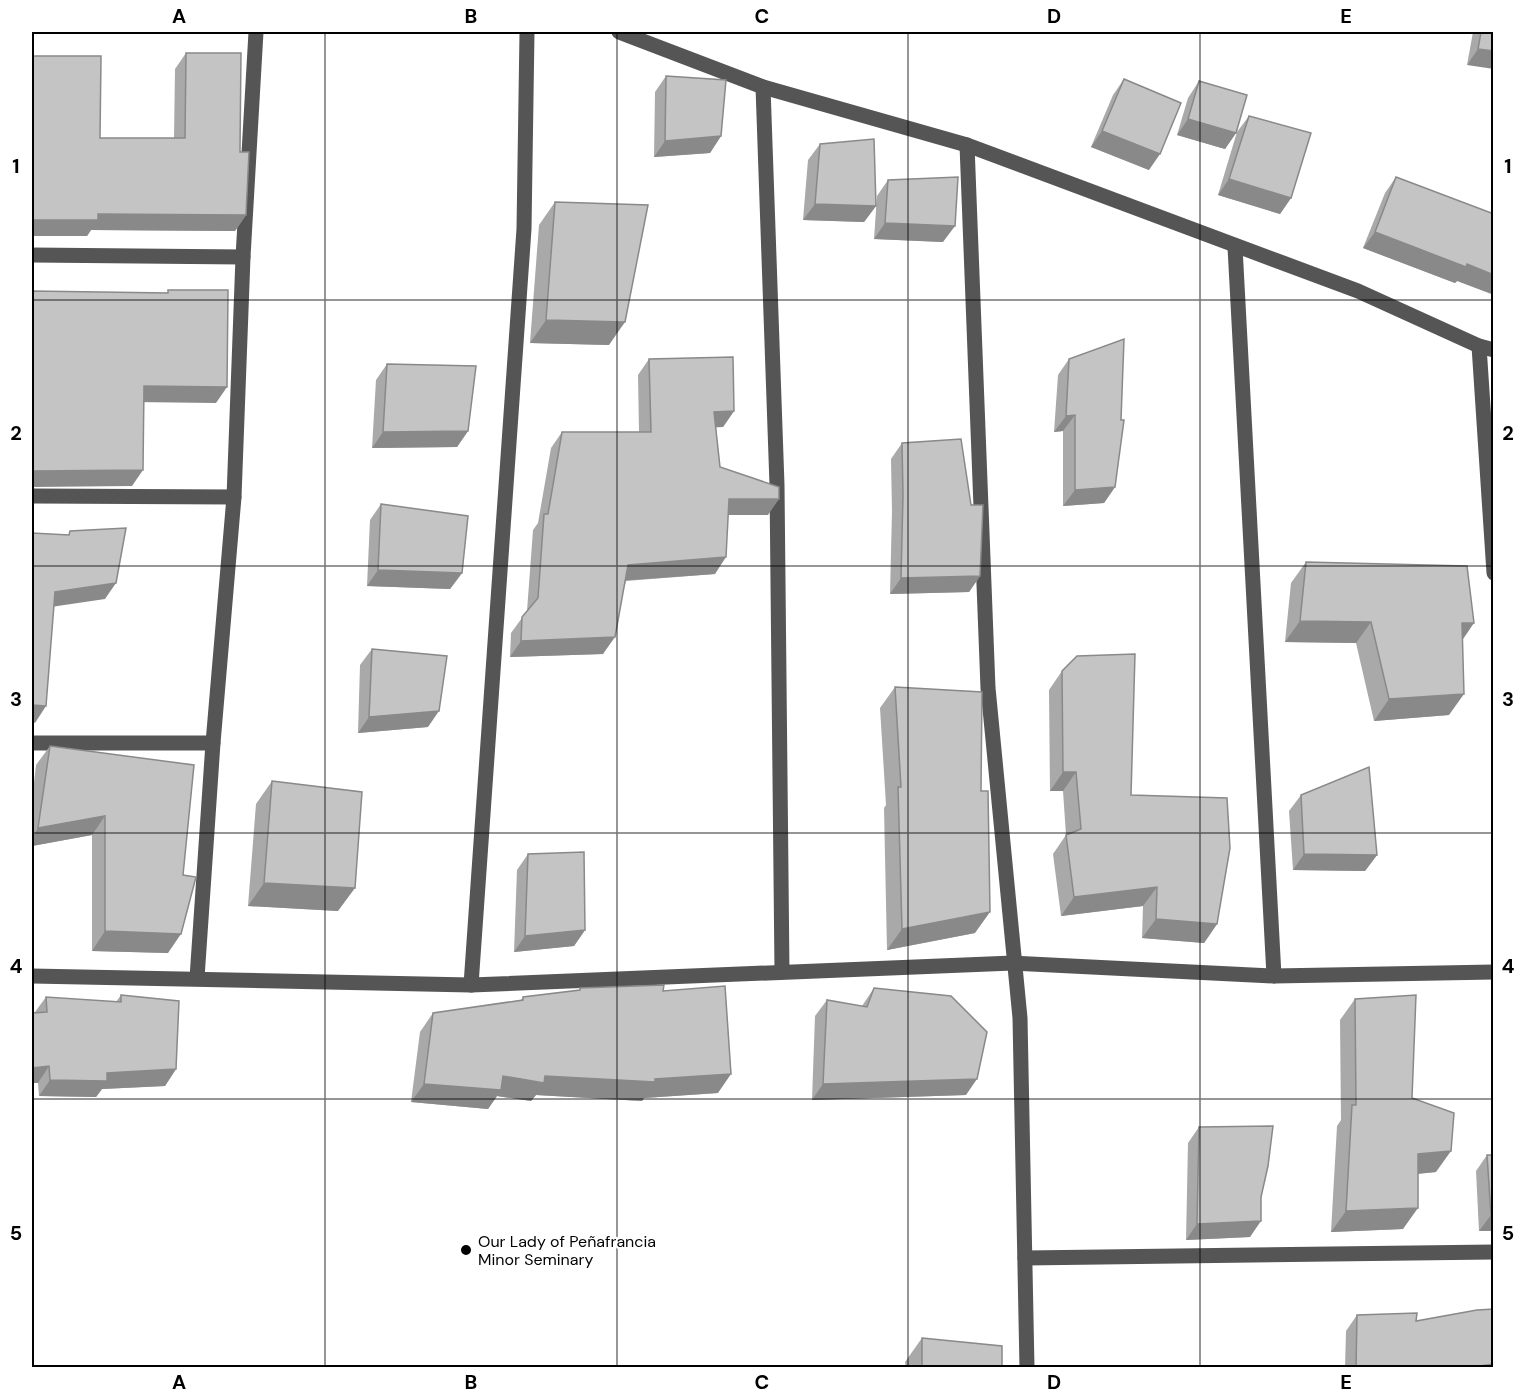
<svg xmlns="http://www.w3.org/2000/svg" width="1525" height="1399" font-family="'DM Sans',sans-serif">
<rect width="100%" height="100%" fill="#fff"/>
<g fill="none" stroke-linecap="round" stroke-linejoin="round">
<g stroke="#555" stroke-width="15">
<path d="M619 32 763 87 967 145 1358 291 1479 346 1494 350"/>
<path d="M763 87 777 485 782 972"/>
<path d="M967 145 988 688 1020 1018 1027 1368"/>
<path d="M1235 247 1274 976"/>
<path d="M32 255 243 257"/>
<path d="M1479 346 1494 573"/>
<path d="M32 496 234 497"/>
<path d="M32 743H213"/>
<path d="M32 976 471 985 1013 963 1274 976 1494 972"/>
<path d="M197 978 213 743 234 497 243 257 256 32"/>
<path d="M471 985 524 229 527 32"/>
<path d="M1025 1258 1494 1252"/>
</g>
</g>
<g fill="#a9a9a9">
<path d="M1473 32H1494L1467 65Z"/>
<path d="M186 53 240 152 246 215 235 231 91 230 87 236H32V56L100 138H174L175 69Z"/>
<path d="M666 76 721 136 710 153 654 157 655 92Z"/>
<path d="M1124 79 1149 170 1091 147 1113 95Z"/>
<path d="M1199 81 1236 133 1225 149 1177 135 1188 98Z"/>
<path d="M1249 116 1291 198 1280 214 1218 195 1237 132Z"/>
<path d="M820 144 876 206 864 222 803 220 808 160Z"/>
<path d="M1396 177 1457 281 1455 283 1363 248 1385 193Z"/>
<path d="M888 180 943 242 874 239 877 196Z"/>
<path d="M555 202 609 345 530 343 539 225Z"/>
<path d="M649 359 734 411 723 427H716L720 467 768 515H728L715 574 626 581 603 654 510 657 511 633 527 611 533 530 538 523 551 448 562 432H639L638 375Z"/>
<path d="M1069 359 1115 487 1104 503 1063 506V431L1054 432 1058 375Z"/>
<path d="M387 364 468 431 457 447 372 448 376 380Z"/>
<path d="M902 443 980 576 969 592 890 594 892 511 891 459Z"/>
<path d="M381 504 462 573 450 589 367 586 370 520Z"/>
<path d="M1306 562 1462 640 1449 715 1374 721 1356 643 1285 642 1291 583Z"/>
<path d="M372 649 428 727 358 733 360 665Z"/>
<path d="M1062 671 1131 795 1217 924 1204 943 1142 938 1143 906 1061 916 1053 854 1066 835 1063 791H1050L1049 690Z"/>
<path d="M895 687 981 791 975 933 887 950 884 808 886 805 880 708Z"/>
<path d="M50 746 194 765 168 953 92 951V835L32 846V800L36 765Z"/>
<path d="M272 781 338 911 248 906 256 804Z"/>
<path d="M1301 795 1377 855 1365 871 1293 870 1289 811Z"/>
<path d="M528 854 585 930 574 946 514 952 517 870Z"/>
<path d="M580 988 663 991 718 1093 644 1098 642 1101 536 1095 531 1101 497 1096 488 1109 411 1102 420 1032 433 1013 521 1000 523 997 579 990Z"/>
<path d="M874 988 966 1095 812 1100 815 1016 827 1000 862 1006Z"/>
<path d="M121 995 176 1069 165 1086 102 1089 96 1097 39 1096 38 1083H32V1013L35 1012 46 997 116 1002Z"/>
<path d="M1355 999 1412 1098 1436 1172 1418 1174 1403 1229 1331 1232 1337 1126 1341 1120 1340 1020Z"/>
<path d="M1199 1127 1261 1197 1250 1237 1186 1240 1188 1143Z"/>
<path d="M1487 1155 1494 1231H1479L1476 1171Z"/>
<path d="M1494 1309V1368H1345L1346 1331 1357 1315 1416 1321Z"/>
<path d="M922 1338 1002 1368H906L905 1362Z"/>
</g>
<g fill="#898989">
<path d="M1478 49 1494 51V69L1467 65Z"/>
<path d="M1188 119 1236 133 1225 149 1177 135Z"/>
<path d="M1102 131 1160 154 1149 170 1091 147Z"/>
<path d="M721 136 710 153 654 157 665 141Z"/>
<path d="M1229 179 1291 198 1280 214 1218 195Z"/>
<path d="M815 204 876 206 864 222 803 220Z"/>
<path d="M98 214 246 215 235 231 91 230 87 236H32V220Z"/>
<path d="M885 223 955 226 943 242 874 239Z"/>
<path d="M1375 232 1467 264 1494 275V295L1457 281 1455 283 1363 248Z"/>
<path d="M546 320 625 322 609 345 530 343Z"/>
<path d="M144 386 227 387 216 403 133 402Z"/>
<path d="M734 411 723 427 703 428 714 412Z"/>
<path d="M1075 415 1063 431 1054 432 1066 416Z"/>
<path d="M468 431 457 447 372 448 383 432Z"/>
<path d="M143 470 132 486 32 487V471Z"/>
<path d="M1115 487 1104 503 1063 506 1075 490Z"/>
<path d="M729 499H779L768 515H718Z"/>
<path d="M726 557 715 574 617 581 628 565Z"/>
<path d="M378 570 462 573 450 589 367 586Z"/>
<path d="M980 576 969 592 890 594 901 578Z"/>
<path d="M116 583 105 599 44 608 55 592Z"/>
<path d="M1300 621 1371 622 1356 643 1285 642Z"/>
<path d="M1462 623H1474L1459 645Z"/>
<path d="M615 637 603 654 510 657 521 641Z"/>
<path d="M1464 694 1449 715 1374 721 1389 699Z"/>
<path d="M32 705 46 706 35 723 32 722Z"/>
<path d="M439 711 428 727 358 733 369 717Z"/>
<path d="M1063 772H1076L1063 791H1050Z"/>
<path d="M105 816 92 835 32 846V838L38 828Z"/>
<path d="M1304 854 1377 855 1365 871 1293 870Z"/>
<path d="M264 883 355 888 338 911 248 906Z"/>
<path d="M1157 887 1143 906 1061 916 1074 897Z"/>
<path d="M990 912 975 933 887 950 902 929Z"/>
<path d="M1156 919 1217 924 1204 943 1142 938Z"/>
<path d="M585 930 574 946 514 952 525 936Z"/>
<path d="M105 931 181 934 168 953 92 951Z"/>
<path d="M49 1066 38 1083H32V1068Z"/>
<path d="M176 1069 165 1086 102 1089 96 1097 39 1096 50 1080 107 1073Z"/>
<path d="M731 1074 718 1093 644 1098 642 1101 536 1095 531 1101 497 1096 488 1109 411 1102 424 1084 503 1076 655 1079Z"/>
<path d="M977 1079 966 1095 812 1100 823 1084Z"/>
<path d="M1451 1151 1436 1172 1403 1175 1418 1154Z"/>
<path d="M1418 1208 1403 1229 1331 1232 1346 1211Z"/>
<path d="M1491 1215H1494V1231H1479Z"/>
<path d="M1261 1221 1250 1237 1186 1240 1197 1224Z"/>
<path d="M1494 1364 1491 1368H1464Z"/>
</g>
<g fill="#c4c4c4" stroke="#898989" stroke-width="1.5">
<path d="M1481 32H1494V51L1478 49Z"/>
<path d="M186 53H241L240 152H249L246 215 98 214V220H32V56H101L100 138H185Z"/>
<path d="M666 76 726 80 721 136 665 141Z"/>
<path d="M1124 79 1181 103 1160 154 1102 131Z"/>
<path d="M1199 81 1247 95 1236 133 1188 119Z"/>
<path d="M1249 116 1311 133 1291 198 1229 179Z"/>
<path d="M874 139 876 206 815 204 820 144Z"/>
<path d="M958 177 955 226 885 223 888 180Z"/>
<path d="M1396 177 1494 214V275L1467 264 1466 267 1375 232Z"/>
<path d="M555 202 648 205 625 322 546 320Z"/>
<path d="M168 290H228L227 387 144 386 143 470 32 471V291L168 293Z"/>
<path d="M1124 339 1121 420H1124L1115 487 1075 490V415L1066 416 1069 359Z"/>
<path d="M733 357 734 411 714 412 720 467 779 487V499H729L726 557 628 565 615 637 521 641 522 617 538 598 544 514H548L562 432H651L649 359Z"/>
<path d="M387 364 476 366 468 431 383 432Z"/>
<path d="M961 439 971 505H983L980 576 901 578 903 495 902 443Z"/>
<path d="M381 504 468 516 462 573 378 570Z"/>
<path d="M126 528 116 583 55 592 46 706 32 705V533L69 535 70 531Z"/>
<path d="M1306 562 1467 566 1474 623H1462L1464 694 1389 699 1371 622 1300 621Z"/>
<path d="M372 649 447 656 439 711 369 717Z"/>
<path d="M1135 654 1131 795 1227 798 1230 848 1217 924 1156 919 1157 887 1074 897 1066 835 1081 829 1076 772H1063L1062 671 1077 656Z"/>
<path d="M895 687 982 692 981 791H988L990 912 902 929 898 787H901Z"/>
<path d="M50 746 194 765 183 875 196 877 181 934 105 931V816L38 828Z"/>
<path d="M1369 767 1377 855 1304 854 1301 795Z"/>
<path d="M272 781 362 792 355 888 264 883Z"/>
<path d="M584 852 585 930 525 936 528 854Z"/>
<path d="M664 985 663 991 725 986 731 1074 655 1079V1082L545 1076 544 1083 503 1076 501 1090 424 1084 433 1013 523 1000V997L580 990V988Z"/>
<path d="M874 988 951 996 987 1032 977 1079 823 1084 827 1000 867 1007Z"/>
<path d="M121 995 179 1001 176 1069 107 1073V1081L50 1080 49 1066 32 1068V1013L47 1012 46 997 121 1002Z"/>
<path d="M1416 995 1412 1098 1454 1113 1451 1151 1418 1154V1208L1346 1211 1352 1105H1356L1355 999Z"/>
<path d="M1273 1126 1268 1166 1261 1197V1221L1197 1224 1199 1127Z"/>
<path d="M1487 1155H1494V1215H1491Z"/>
<path d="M1494 1309V1364L1464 1368H1356L1357 1315 1417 1313 1416 1321 1477 1310Z"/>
<path d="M922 1338 1002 1346V1368H922Z"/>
</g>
<path fill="none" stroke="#000" stroke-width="1.5" stroke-opacity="0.55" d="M325 32V1368M617 32V1368M908 32V1368M1200 32V1368M32 300H1494M32 566H1494M32 833H1494M32 1099H1494"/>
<circle fill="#000" stroke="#fff" stroke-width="2" cx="466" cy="1250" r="6"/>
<g text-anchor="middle" stroke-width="4.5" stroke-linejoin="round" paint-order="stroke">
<g font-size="16" fill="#000" stroke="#fff" text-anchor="start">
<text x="478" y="1247">Our Lady of Peñafrancia<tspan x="478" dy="18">Minor Seminary</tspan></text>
</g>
</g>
<rect width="1525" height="1399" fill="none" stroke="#ffffff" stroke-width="66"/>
<rect x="33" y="33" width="1459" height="1333" fill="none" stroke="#000" stroke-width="2"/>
<g font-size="20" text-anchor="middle" font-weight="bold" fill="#000">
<text x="179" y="23">A</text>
<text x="471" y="23">B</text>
<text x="762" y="23">C</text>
<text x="1054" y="23">D</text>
<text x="1346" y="23">E</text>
<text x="16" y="173">1</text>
<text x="1508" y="173">1</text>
<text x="16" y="440">2</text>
<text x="1508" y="440">2</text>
<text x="16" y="706">3</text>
<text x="1508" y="706">3</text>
<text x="16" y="973">4</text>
<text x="1508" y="973">4</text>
<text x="16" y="1240">5</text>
<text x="1508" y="1240">5</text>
<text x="179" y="1389">A</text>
<text x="471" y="1389">B</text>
<text x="762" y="1389">C</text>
<text x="1054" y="1389">D</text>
<text x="1346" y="1389">E</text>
</g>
</svg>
